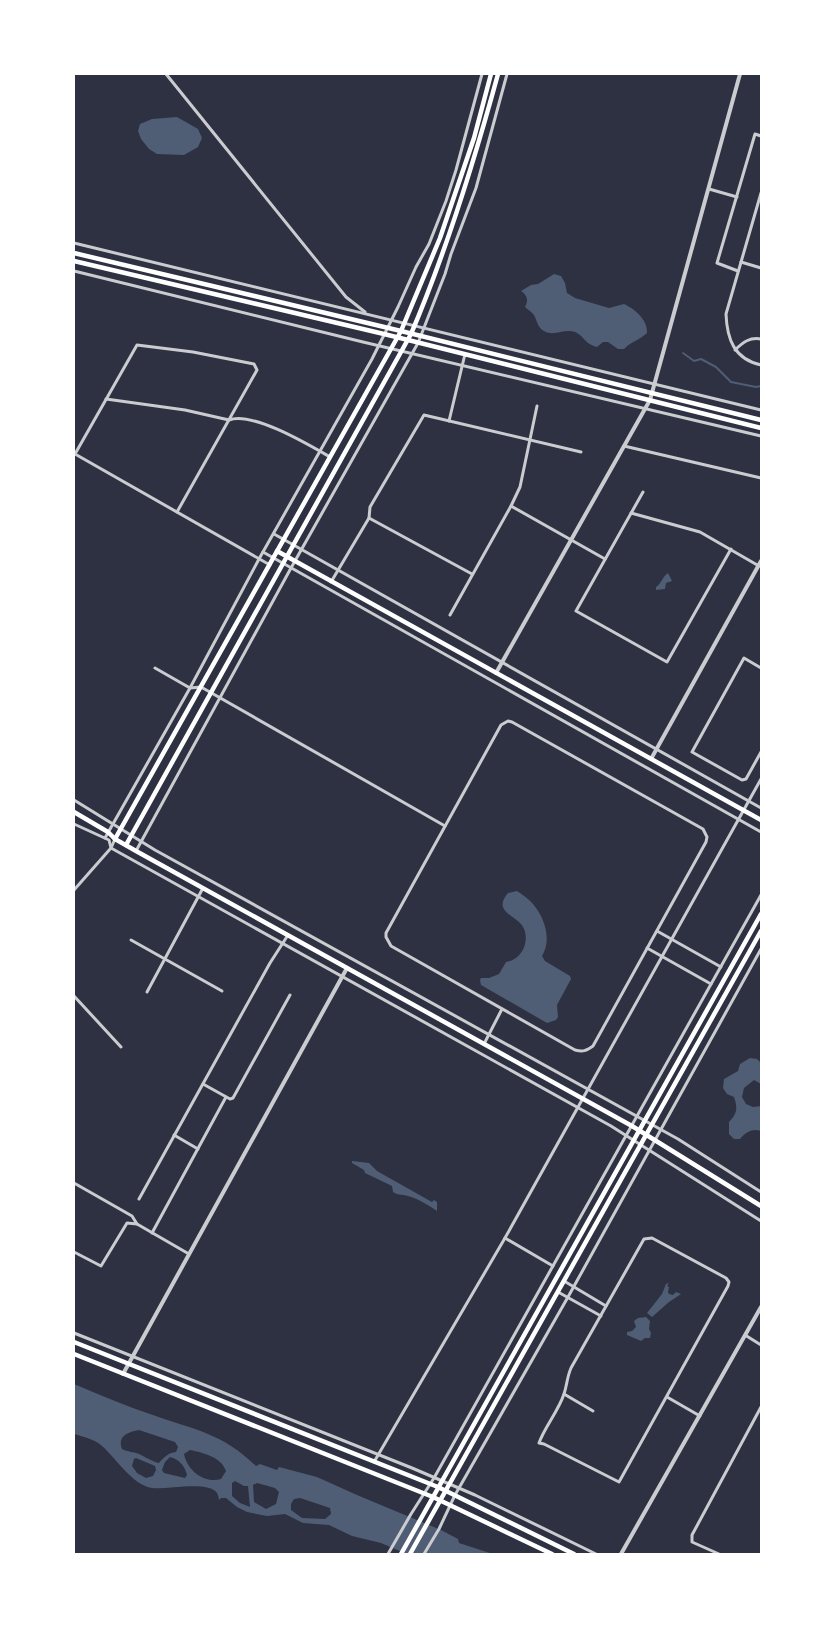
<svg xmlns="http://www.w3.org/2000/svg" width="835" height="1628" font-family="Bitter,serif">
<rect width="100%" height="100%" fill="#2d3142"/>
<g fill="#4f5d75" fill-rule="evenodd">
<path d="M177 117 198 129 202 138 198 147 184 155 157 154 149 149 141 139 138 131 140 124 152 119Z"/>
<path d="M554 274 561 276 565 283 567 293 575 298 609 308 624 304C635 309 648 320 647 333 640 340 632 341 624 349H618L608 342H603L597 347C583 343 586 337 575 332 565 328 554 337 544 331 538 328 537 321 534 315 532 312 528 310 525 307 529 300 527 295 521 291L531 285 538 284Z"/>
<path d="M668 573 672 581 666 583 665 589 656 590V587C662 583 662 577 668 573Z"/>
<path d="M517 891C523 895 529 899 533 904 545 918 552 940 542 956L545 961 570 976 571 979 557 1005 558 1017 556 1020 547 1023 481 985 480 980 481 978H489L499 974 506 962C520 960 530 944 524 929 519 915 491 913 508 893Z"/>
<path d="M750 1058 757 1059 761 1063V1084L754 1080 744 1088 742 1097 746 1104 753 1107 761 1106V1131C752 1128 746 1132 740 1139H734L729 1134V1122C737 1114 738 1108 734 1097L727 1094 723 1088 724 1079 738 1071 740 1064Z"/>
<path d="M352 1161 369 1163 377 1171 432 1202 434 1200 437 1202V1211C428 1205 419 1199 408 1196 402 1194 399 1196 393 1192L392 1186 365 1173 364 1170 352 1163Z"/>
<path d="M669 1283 667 1286 669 1287 668 1292 669 1294 673 1295 676 1292 681 1294 669 1302 652 1317 647 1313 662 1294 666 1284Z"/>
<path d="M646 1317 650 1321 649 1329 651 1333 650 1338H645L641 1341 627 1335V1332L632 1331 636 1327 634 1321 638 1318Z"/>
<path d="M74 1384C100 1395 126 1406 153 1415 195 1430 222 1433 256 1466L260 1464 277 1470 279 1467 317 1477 357 1495 441 1530 458 1539 459 1543 493 1554H407L381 1543 352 1536 329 1525 303 1523 285 1514 267 1516 247 1512 237 1507 226 1498H221L219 1500C219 1499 218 1494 217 1493 209 1480 165 1490 152 1488 132 1485 117 1459 102 1446 94 1439 84 1437 74 1434ZM139 1430 175 1442 178 1447 176 1452C168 1453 164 1457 159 1463 151 1461 146 1457 139 1454 134 1452 128 1452 122 1449 117 1436 128 1432 139 1430ZM190 1450C204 1453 221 1457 226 1471L221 1479C204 1484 187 1470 184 1454ZM170 1457C179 1459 185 1466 187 1475L185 1478 164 1473 162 1470 165 1462ZM136 1458 155 1466 156 1470 153 1476 146 1478 137 1473 132 1466 134 1459ZM235 1481 244 1486H248L250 1507 240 1503 232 1496V1483ZM257 1483 275 1488 279 1492 276 1504 266 1509 254 1502 253 1485ZM300 1498 330 1508 331 1514 325 1519 302 1518 291 1510V1504L294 1499Z"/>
</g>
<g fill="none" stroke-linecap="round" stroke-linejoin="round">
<path stroke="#4f5d75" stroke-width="2" d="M683 353 694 361 701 359 716 367 731 382 756 387 761 386"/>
<g stroke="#caccd0" stroke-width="3">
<path d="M166 74 346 297 365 312"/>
<path d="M709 189 737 197"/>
<path d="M761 193 726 314C727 339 734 359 761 365"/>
<path d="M74 243 761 410"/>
<path d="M741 262 761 268"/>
<path d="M74 271 363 342 761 436"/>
<path d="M738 271 717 263 755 134 761 136"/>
<path d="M735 350C743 342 750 337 761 339"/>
<path d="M106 399 185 410 229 420C252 411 309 445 330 457"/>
<path d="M449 421 465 354"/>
<path d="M624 446 761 478"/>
<path d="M75 454 137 345 193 352 254 364 257 370 177 512"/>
<path d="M75 454 270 565"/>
<path d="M643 492 576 611 667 662 731 549"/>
<path d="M511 506 605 559"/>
<path d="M631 513 700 532 759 566"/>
<path d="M369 518 472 574"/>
<path d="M274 534 761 808"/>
<path d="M263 552 761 832"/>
<path d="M331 582 369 518 370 507 424 415 581 452"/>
<path d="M450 615 511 506 520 487 537 406"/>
<path d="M155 668 190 688 201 687 445 826"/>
<path d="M761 668 744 658 692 752 742 780 746 779 761 752"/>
<path d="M508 721 512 722 703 829 707 837 706 842 593 1046C586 1051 583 1052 575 1050L391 946 386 937V933L501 725Z"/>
<path d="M74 800 155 850 678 1139 761 1192"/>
<path d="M74 824 109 840 111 848 611 1126 761 1221"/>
<path d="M105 838 190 688 259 559 372 359 398 307 416 267 429 244 446 201 456 170 482 74"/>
<path d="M136 851 291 568 418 343 445 274 451 254 476 188 507 74"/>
<path d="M74 890 111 848 115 839"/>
<path d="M657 931 721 967"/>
<path d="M131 940 222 991"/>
<path d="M647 948 711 984"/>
<path d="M147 992 203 888"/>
<path d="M74 996 121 1047"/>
<path d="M484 1044 502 1009"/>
<path d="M203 1084 230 1099 233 1098 290 995"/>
<path d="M174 1135 198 1149"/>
<path d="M74 1183 132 1216 137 1224"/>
<path d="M139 1199 270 963 288 935"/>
<path d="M152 1233 226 1097"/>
<path d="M505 1238 553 1266"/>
<path d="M652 1238 726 1278 729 1282 728 1286 619 1482 544 1444 539 1443C545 1426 558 1412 564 1394 567 1385 567 1377 571 1368L644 1239Z"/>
<path d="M74 1252 101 1266 127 1223 137 1224 189 1254"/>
<path d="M564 1281 606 1306"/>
<path d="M558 1292 601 1316"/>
<path d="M74 1333 412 1468 475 1495 596 1554"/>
<path d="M745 1335 761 1345"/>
<path d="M564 1394 593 1411"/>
<path d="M667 1397 700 1416"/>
<path d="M374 1462 505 1238 761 779"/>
<path d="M388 1554 411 1514 434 1478 761 895"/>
<path d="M424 1554 439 1529 455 1495 568 1297 761 949"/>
<path d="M719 1554 692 1542V1535L761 1407"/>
</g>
<g stroke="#caccd0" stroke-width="4">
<path d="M496 673 650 400 740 74"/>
<path d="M651 759 761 561"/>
<path d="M123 1374 347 968"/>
<path d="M621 1554 761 1307"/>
</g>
<g stroke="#fff" stroke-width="4.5">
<path d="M277 551 761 820"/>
<path d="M74 812 108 832 115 839 136 851 632 1126 761 1206"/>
<path d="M115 839 401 331 440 238 474 138 491 74"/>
<path d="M126 845 411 334C447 250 474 162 498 74"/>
<path d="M74 1342 438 1487 574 1554"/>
<path d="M74 1354 433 1497 552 1554"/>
<path d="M401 1554 761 914"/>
<path d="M410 1554 761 931"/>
</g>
<g stroke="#fff" stroke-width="4.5">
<path d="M74 253 401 331 761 420"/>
<path d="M74 261 384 334 761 428"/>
</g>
</g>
<rect width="835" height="1628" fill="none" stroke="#ffffff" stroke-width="150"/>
</svg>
